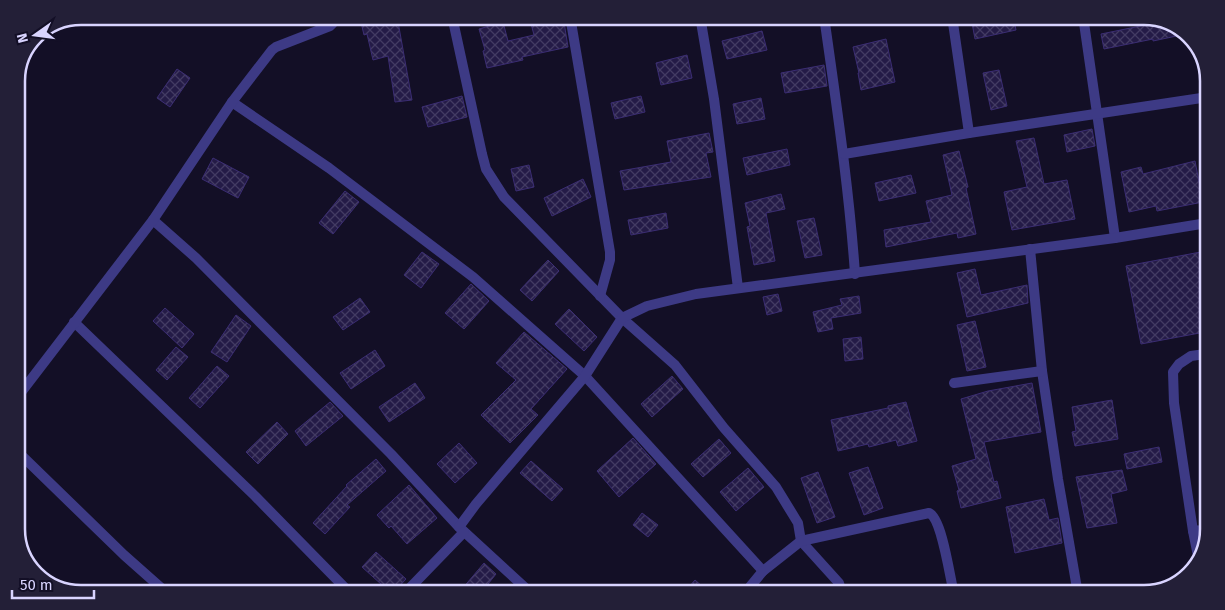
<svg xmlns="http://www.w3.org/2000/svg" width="1225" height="610" font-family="'Fira Sans',sans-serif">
<defs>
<pattern id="building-cross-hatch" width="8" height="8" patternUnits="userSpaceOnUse" patternTransform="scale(1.25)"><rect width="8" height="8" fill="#241b47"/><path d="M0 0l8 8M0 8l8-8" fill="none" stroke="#433b63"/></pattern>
</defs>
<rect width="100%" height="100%" fill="#130f26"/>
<g fill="url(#building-cross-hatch)" stroke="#3b2d73">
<path d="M368 16H397L412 100 395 102 388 56 373 60 367 34 364 35 360 18Z"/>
<path d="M529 16H563L568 47 522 57 523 60 487 68 483 51 485 50 479 29 503 22 508 41 534 35Z"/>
<path d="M1001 16H1013L1016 30 975 39 972 23Z"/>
<path d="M1165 21 1172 23 1186 34 1153 41V39L1104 49 1101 34Z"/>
<path d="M762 31 767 50 727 59 722 41Z"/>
<path d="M886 39 895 82 861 90 858 73H859L853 47Z"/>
<path d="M687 55 692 78 661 85 656 63Z"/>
<path d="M824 65 827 86 785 93 781 73Z"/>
<path d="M177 69 190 78 170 107 157 98Z"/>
<path d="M999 70 1007 106 991 110 983 73Z"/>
<path d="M462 96 467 117 428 127 422 107Z"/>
<path d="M641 96 645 112 615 119 611 103Z"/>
<path d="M761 98 765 119 737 124 733 104Z"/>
<path d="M1092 129 1095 146 1067 152 1064 135Z"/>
<path d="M709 133 713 152 706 153 711 177 624 190 620 171 671 162 667 141Z"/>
<path d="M1034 138 1044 184 1067 180 1075 219 1012 230 1004 192 1027 187 1016 141Z"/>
<path d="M787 149 790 165 747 175 743 158Z"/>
<path d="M959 151 968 187 966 188 976 234 958 238 957 233 886 247 884 230 931 222 926 201 952 195 943 155Z"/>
<path d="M213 158 249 177 238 198 202 179Z"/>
<path d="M1195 161 1203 202 1157 211 1156 206 1129 212 1121 172 1141 167 1143 174Z"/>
<path d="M529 165 534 187 516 191 511 169Z"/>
<path d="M911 175 916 193 879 201 875 183Z"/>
<path d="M583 179 591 197 552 216 544 198Z"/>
<path d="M345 191 359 202 333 234 319 223Z"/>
<path d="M781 194 785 209 766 213 775 261 754 265 747 227 750 226 745 203Z"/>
<path d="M666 213 668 228 631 235 628 220Z"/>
<path d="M814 218 822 255 805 258 797 221Z"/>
<path d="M1206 251 1205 332 1141 344 1126 266Z"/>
<path d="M422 252 439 264 421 288 404 275Z"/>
<path d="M548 260 559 271 532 301 520 290Z"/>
<path d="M975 269 981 295 1027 285 1028 303 967 317 957 273Z"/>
<path d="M471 284 489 301 464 329 445 313Z"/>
<path d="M778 294 782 311 767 315 763 297Z"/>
<path d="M859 296 861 313 831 318 833 329 818 332 813 312 842 305 840 299Z"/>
<path d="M360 298 370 312 343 330 333 317Z"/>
<path d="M165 308 194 334 182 348 153 321Z"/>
<path d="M569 309 597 337 584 351 555 324Z"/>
<path d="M236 315 251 326 227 362 211 352Z"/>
<path d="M975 321 986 367 967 371 957 325Z"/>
<path d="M524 332 567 369 531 409 538 415 510 443 481 415 516 380 496 363Z"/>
<path d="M861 337 863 359 845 361 843 339Z"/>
<path d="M176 347 188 357 167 380 156 370Z"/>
<path d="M375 350 385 366 351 389 340 373Z"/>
<path d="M217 366 229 376 200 408 189 398Z"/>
<path d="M672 376 683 389 652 417 641 404Z"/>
<path d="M415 383 425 398 389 422 379 407Z"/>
<path d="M1032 383 1041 432 984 442 994 482 997 481 1001 498 961 508 957 491 959 490 952 466 976 459 961 399 988 391Z"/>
<path d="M1112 400 1118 439 1075 446 1072 432 1076 431 1072 407Z"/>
<path d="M330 402 343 416 306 446 295 431Z"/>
<path d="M906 402 917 441 898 446 896 440 869 447 868 444 838 451 831 420 888 408V406Z"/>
<path d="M277 422 288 434 258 464 246 452Z"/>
<path d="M633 438 656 464 619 497 597 471Z"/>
<path d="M719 439 731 453 703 477 691 464Z"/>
<path d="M459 443 477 463 455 483 437 464Z"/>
<path d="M1159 447 1162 462 1127 469 1124 454Z"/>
<path d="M376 459 386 471 347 505 350 507 325 534 313 523 347 486 346 485Z"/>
<path d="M531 461 563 489 552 501 520 473Z"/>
<path d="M868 467 883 508 864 515 849 473Z"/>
<path d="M748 468 764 487 736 511 720 492Z"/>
<path d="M1122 470 1127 490 1111 494 1117 523 1087 528 1076 477Z"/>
<path d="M818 472 835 517 817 523 801 478Z"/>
<path d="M409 485 437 518 407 544 391 526 389 528 377 515Z"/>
<path d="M1044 499 1049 520 1058 518 1062 543 1015 553 1006 507Z"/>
<path d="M642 513 658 525 648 537 633 525Z"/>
<path d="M376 552 406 579 392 594 362 567Z"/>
<path d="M484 563 496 574 480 594H467L462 589Z"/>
<path d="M695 580 711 594H683Z"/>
</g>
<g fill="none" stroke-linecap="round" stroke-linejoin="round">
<g stroke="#3d3a85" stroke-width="10">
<path d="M452 16 482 154 486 169 504 197 622 318 675 365 724 428 776 487 798 523 801 541 839 583 842 594"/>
<path d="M570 16 610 252V260L600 296"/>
<path d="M700 16 714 99 738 288"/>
<path d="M824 16C836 102 849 187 855 274"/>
<path d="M952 16 969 133"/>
<path d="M1083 16 1115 238"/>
<path d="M232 102 329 168 473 277 585 376 763 571"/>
<path d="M844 154 969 133 1208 97"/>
<path d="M153 220 196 258 391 454 459 527 532 594"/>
<path d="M1030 249 1042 371 1058 479 1078 594"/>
<path d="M74 322 255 496 351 594"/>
<path d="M954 383 1042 371"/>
<path d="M16 399 153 220 232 102 272 50 276 47 330 26 333 23 331 16"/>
<path d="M16 450 124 555 168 594"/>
<path d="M459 527 476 504 585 376 622 318 647 306 696 294 1115 238 1207 223"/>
<path d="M1203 530 1193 531 1174 403 1173 372 1179 364 1191 356 1205 354"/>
<path d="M1193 531 1199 561"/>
<path d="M404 594 464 532"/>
<path d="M744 594 763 571 801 541 929 513C942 518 950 578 954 594"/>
</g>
</g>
<path d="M0 0H1225V610H0ZM81 25H1144A56 56 0 0 1 1200 81V529A56 56 0 0 1 1144 585H81A56 56 0 0 1 25 529V81A56 56 0 0 1 81 25Z" fill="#231f37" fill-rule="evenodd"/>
<path fill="none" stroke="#d9d4ff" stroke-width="2.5" d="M81 25H1144A56 56 0 0 1 1200 81V529A56 56 0 0 1 1144 585H81A56 56 0 0 1 25 529V81A56 56 0 0 1 81 25Z"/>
<g transform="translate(35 35) rotate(256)" stroke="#130f26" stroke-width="4" paint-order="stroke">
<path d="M0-4L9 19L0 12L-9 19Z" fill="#d9d4ff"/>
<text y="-8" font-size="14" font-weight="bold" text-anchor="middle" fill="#d9d4ff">N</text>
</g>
<path d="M12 590v8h82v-8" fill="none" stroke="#d9d4ff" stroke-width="2.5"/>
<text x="20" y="590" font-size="15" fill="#d9d4ff" stroke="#130f26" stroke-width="4" paint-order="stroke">50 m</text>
</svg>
